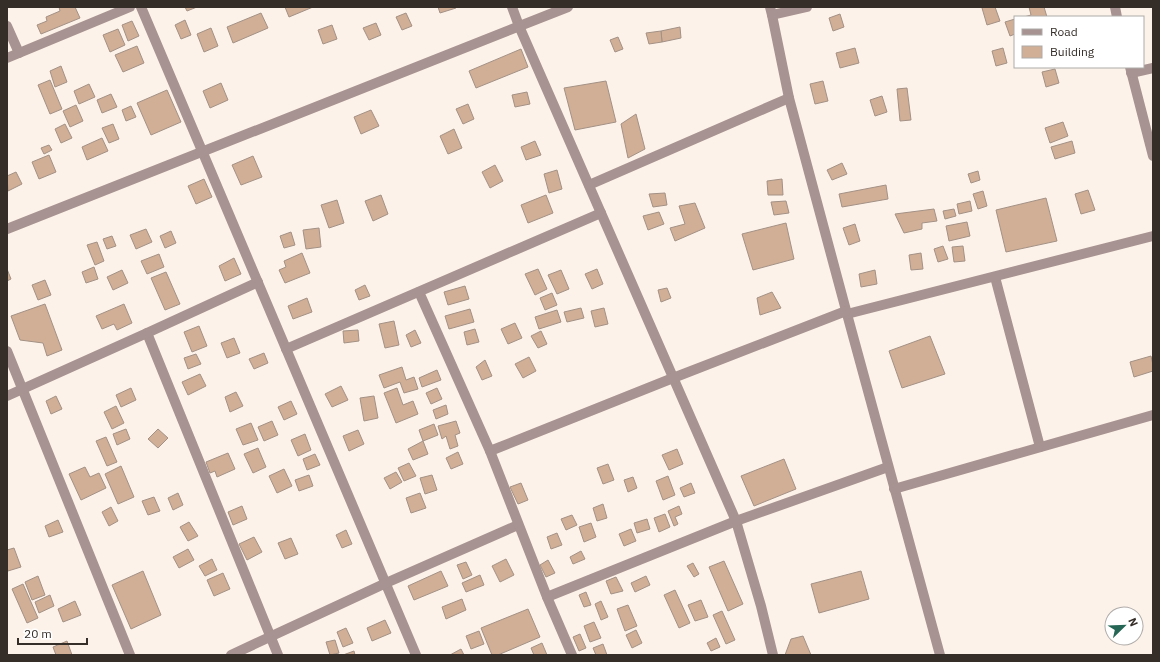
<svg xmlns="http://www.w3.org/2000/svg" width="1160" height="662" font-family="'IBM Plex Sans',sans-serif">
<rect width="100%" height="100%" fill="#fdf2e9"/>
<g fill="#d1af96" stroke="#a39185">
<path d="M59 7H75L80 18 41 34 37 25 47 21 46 17 60 11Z"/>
<path d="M185 7H197L187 11Z"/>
<path d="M285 7H313L289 17Z"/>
<path d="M438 7H456V8L440 13Z"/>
<path d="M985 7H995L1000 21 987 25 982 8Z"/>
<path d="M1029 7H1044L1047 17H1024L1031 15Z"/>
<path d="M261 13 268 28 233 43 227 27Z"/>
<path d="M406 13 412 26 402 30 396 17Z"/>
<path d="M840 14 844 27 833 31 829 18Z"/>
<path d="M1015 19V34L1010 36 1005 22Z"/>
<path d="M185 20 191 35 181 39 175 25Z"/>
<path d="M132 21 139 36 128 41 122 25Z"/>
<path d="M376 23 381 35 369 40 363 28Z"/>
<path d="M332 25 337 39 323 44 318 30Z"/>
<path d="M680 27 681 38 662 42 661 31Z"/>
<path d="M211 28 218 46 204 52 197 34Z"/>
<path d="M118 29 125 45 110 52 103 35Z"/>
<path d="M661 31 662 42 649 44 646 33Z"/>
<path d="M618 37 623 49 615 52 610 40Z"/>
<path d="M137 46 144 63 123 72 115 55Z"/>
<path d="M855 48 859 63 840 68 836 53Z"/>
<path d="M1003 48 1007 63 996 66 992 51Z"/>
<path d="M521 49 528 67 476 88 469 71Z"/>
<path d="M61 66 67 82 55 87 50 71Z"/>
<path d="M1055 69 1059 83 1046 87 1042 72Z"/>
<path d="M50 80 62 109 50 114 38 85Z"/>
<path d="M606 81 616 122 575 130 564 88Z"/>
<path d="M823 81 828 101 815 104 810 84Z"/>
<path d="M221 83 228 100 210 108 203 91Z"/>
<path d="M89 84 95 97 79 104 74 91Z"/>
<path d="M907 88 911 120 900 121 897 89Z"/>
<path d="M167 90 181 122 151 135 137 103Z"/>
<path d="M527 92 530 104 515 107 512 95Z"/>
<path d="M111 94 117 107 102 113 97 100Z"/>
<path d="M882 96 887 112 875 116 870 100Z"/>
<path d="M468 104 474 119 463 124 456 109Z"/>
<path d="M76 105 83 121 70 127 63 111Z"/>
<path d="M131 106 136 117 126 121 122 110Z"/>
<path d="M371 110 379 126 361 134 354 117Z"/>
<path d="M636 114 645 149 628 158 621 124Z"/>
<path d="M1063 122 1068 136 1050 143 1045 128Z"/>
<path d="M65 124 72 138 61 143 55 129Z"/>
<path d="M113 124 119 139 109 143 102 128Z"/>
<path d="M454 129 462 148 448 154 440 136Z"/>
<path d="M102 138 108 151 87 160 82 147Z"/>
<path d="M535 141 541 155 526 160 521 147Z"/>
<path d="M1072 141 1075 153 1055 159 1051 147Z"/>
<path d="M49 145 52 150 44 154 41 148Z"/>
<path d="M49 155 56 172 39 179 32 162Z"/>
<path d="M253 156 262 177 241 185 232 165Z"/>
<path d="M842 163 847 174 832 180 827 170Z"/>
<path d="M495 165 503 181 490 188 482 172Z"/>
<path d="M557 170 562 189 549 193 544 174Z"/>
<path d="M978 171 980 180 971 183 968 174Z"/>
<path d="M16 172 22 184 8 191 7 176Z"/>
<path d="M204 179 212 197 196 204 188 186Z"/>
<path d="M782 179 783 195H768L767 181Z"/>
<path d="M886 185 888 199 842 207 839 194Z"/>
<path d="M1088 190 1095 210 1081 214 1075 194Z"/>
<path d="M983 191 987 206 978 209 973 194Z"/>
<path d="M665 193 667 205 653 207 649 194Z"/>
<path d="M381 195 388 214 373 221 365 201Z"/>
<path d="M546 195 553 213 528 223 521 205Z"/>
<path d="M1046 198 1057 241 1006 252 996 210Z"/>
<path d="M337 200 344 223 329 228 321 205Z"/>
<path d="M786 201 789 213 774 215 771 202Z"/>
<path d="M970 201 972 211 959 214 957 204Z"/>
<path d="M695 203 705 228 675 241 670 228 685 224 679 206Z"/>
<path d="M934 209 937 221 922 223V229L904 233 895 214Z"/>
<path d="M954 209 956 216 945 219 943 211Z"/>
<path d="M659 212 664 224 648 230 643 216Z"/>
<path d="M967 222 970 236 949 241 946 226Z"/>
<path d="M786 223 794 259 753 270 742 234Z"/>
<path d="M855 224 860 241 849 245 843 228Z"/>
<path d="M319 228 321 247 306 249 303 230Z"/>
<path d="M146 229 152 242 136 249 130 235Z"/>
<path d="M171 231 176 243 165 248 160 236Z"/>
<path d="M291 232 295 245 284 248 280 236Z"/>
<path d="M112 236 116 246 107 249 103 239Z"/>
<path d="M97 242 104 261 95 265 87 245Z"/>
<path d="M943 246 948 259 938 262 934 249Z"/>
<path d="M963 246 965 261 954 262 952 247Z"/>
<path d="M302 253 310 273 285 283 279 270 286 267 284 261Z"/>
<path d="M921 253 923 269 911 270 909 255Z"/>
<path d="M159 254 164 267 147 274 141 261Z"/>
<path d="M234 258 241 274 225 281 219 266Z"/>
<path d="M94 267 98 279 86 283 82 272Z"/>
<path d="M7 269 11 279 7 281Z"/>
<path d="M538 269 547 289 535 295 525 274Z"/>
<path d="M597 269 603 284 592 289 585 274Z"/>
<path d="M122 270 128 283 113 290 107 277Z"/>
<path d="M561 270 569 289 557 294 548 275Z"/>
<path d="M875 270 877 284 861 287 859 274Z"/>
<path d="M166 272 180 304 165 310 151 278Z"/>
<path d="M45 280 51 295 38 300 32 285Z"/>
<path d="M365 285 370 296 359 300 355 290Z"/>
<path d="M465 286 469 299 448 305 444 292Z"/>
<path d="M667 288 671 298 661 302 658 290Z"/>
<path d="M772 292 781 308 760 315 757 298Z"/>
<path d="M552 293 557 305 545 310 540 298Z"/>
<path d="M307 298 312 312 293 319 288 306Z"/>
<path d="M45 304 62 350 47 356 43 343 20 340 11 316Z"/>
<path d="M124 304 132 323 117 330 114 324 102 329 96 316Z"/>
<path d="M581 308 584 318 567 322 564 312Z"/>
<path d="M604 308 608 324 595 327 591 311Z"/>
<path d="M470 309 474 322 449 329 445 316Z"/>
<path d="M557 310 561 322 539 329 535 317Z"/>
<path d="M394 321 399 345 385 348 379 324Z"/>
<path d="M515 323 522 338 508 344 501 329Z"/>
<path d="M199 326 207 346 192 352 184 332Z"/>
<path d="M475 329 479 342 467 345 464 332Z"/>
<path d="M358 330 359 341 344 343 343 331Z"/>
<path d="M415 330 421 343 411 347 406 335Z"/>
<path d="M541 331 547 344 538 348 531 336Z"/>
<path d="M930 336 945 374 902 388 889 351Z"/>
<path d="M234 338 240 353 227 358 221 343Z"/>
<path d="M264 353 268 363 254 369 249 359Z"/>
<path d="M196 354 201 364 188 369 184 358Z"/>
<path d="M1151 356 1153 365V371L1134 377 1130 362Z"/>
<path d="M529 357 536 371 523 378 515 364Z"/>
<path d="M485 360 492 376 482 380 476 367Z"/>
<path d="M402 367 406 380 414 377 418 389 404 393 400 382 384 388 379 375Z"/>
<path d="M437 370 441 380 422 387 419 378Z"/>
<path d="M200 374 206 386 188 395 182 382Z"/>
<path d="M341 386 348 400 332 407 325 394Z"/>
<path d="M131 388 136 400 121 407 116 395Z"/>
<path d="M397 388 403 405 413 401 418 414 396 423 384 393Z"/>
<path d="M437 388 442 399 431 404 426 393Z"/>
<path d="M236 392 243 406 230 412 225 397Z"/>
<path d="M56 396 62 409 51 414 46 401Z"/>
<path d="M374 396 378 418 364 421 360 398Z"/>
<path d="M291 401 297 414 284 420 278 407Z"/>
<path d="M446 405 448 414 436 419 433 410Z"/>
<path d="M116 406 124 423 112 429 104 412Z"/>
<path d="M272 421 278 435 264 441 258 427Z"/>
<path d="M456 421 460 433 455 435 458 446 450 449 446 436 442 439 438 426Z"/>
<path d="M251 423 258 440 243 445 236 429Z"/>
<path d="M434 424 438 435 423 441 419 430Z"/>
<path d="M126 429 130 439 117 445 113 434Z"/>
<path d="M158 429 168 438 158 448 148 439Z"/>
<path d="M358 430 364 444 349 451 343 436Z"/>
<path d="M305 434 311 450 298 456 291 440Z"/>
<path d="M106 437 117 462 107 466 96 441Z"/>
<path d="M423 441 428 454 413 460 408 449Z"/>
<path d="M258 448 266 467 253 473 244 454Z"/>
<path d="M677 449 683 464 669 470 662 455Z"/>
<path d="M458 452 463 464 451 469 446 458Z"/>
<path d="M228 453 235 469 217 477 215 471 210 473 206 462Z"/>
<path d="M315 454 320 465 307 470 303 459Z"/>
<path d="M784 459 796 489 754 506 741 476Z"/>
<path d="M409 463 416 476 404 481 398 468Z"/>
<path d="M608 464 614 480 603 484 597 468Z"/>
<path d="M121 466 134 497 118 504 105 474Z"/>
<path d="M85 467 90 477 99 473 106 488 81 500 69 474Z"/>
<path d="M284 469 292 486 277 493 269 476Z"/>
<path d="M396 472 402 482 390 489 384 478Z"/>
<path d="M309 475 313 486 299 491 295 480Z"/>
<path d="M432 475 437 490 425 494 420 478Z"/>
<path d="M668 476 675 495 663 500 656 481Z"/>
<path d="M633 477 637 488 628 492 624 480Z"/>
<path d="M521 483 528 500 518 504 510 487Z"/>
<path d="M691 483 695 493 684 497 680 488Z"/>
<path d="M178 493 183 505 173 510 168 498Z"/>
<path d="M420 493 426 508 411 513 406 498Z"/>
<path d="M154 497 160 511 148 515 142 501Z"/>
<path d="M603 504 607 518 597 521 593 508Z"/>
<path d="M242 506 247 519 233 525 228 512Z"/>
<path d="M679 506 682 514 675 517 678 524 674 526 668 511Z"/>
<path d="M111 507 118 521 109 526 102 512Z"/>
<path d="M665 514 670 527 659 532 654 518Z"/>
<path d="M572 515 577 525 566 530 561 519Z"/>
<path d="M647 519 650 529 637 533 634 523Z"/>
<path d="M58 520 63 532 49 537 45 526Z"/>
<path d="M189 522 198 536 188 541 180 527Z"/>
<path d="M591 523 596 537 584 542 579 527Z"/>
<path d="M631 529 636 541 624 546 619 534Z"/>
<path d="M346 530 352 544 342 548 336 535Z"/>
<path d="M557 533 562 545 551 549 547 537Z"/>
<path d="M254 537 262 552 247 560 239 544Z"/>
<path d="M291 538 298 554 285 559 278 543Z"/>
<path d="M14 548 21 567 8 571 7 567V550Z"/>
<path d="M188 549 194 560 179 568 173 557Z"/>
<path d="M581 551 585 559 573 564 570 557Z"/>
<path d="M212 559 217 570 205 576 199 566Z"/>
<path d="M506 559 514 575 500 582 492 566Z"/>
<path d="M548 560 555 573 546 577 540 565Z"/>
<path d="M724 561 743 604 728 611 709 567Z"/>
<path d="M466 562 472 575 463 579 457 565Z"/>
<path d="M693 563 699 574 694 577 687 566Z"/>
<path d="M143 571 161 615 131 629 112 585Z"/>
<path d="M441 571 448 586 414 600 408 586Z"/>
<path d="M861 571 869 599 819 613 811 584Z"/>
<path d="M223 573 230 589 214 596 207 580Z"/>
<path d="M480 575 484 585 466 592 462 583Z"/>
<path d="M38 576 45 595 32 600 25 582Z"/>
<path d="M646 576 650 585 635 592 631 583Z"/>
<path d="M616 577 623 591 611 594 606 581Z"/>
<path d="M23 584 38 618 27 623 12 589Z"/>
<path d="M675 590 690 623 679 628 664 595Z"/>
<path d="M586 592 591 605 584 607 579 595Z"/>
<path d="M50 595 54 606 39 613 35 602Z"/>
<path d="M462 599 466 610 446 619 442 607Z"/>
<path d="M701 600 708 617 695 621 688 605Z"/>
<path d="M75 601 81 615 63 622 58 609Z"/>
<path d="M601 601 608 617 601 620 595 604Z"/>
<path d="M628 605 637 626 625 631 617 609Z"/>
<path d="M528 609 540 637 498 655H492L481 628Z"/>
<path d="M722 611 735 640 726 644 713 615Z"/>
<path d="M385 620 391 633 372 641 367 628Z"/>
<path d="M594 622 601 638 590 642 584 626Z"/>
<path d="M346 628 353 643 343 647 337 632Z"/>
<path d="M636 630 642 643 632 648 626 635Z"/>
<path d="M479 631 484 644 471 649 466 636Z"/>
<path d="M580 634 586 648 579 651 573 637Z"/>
<path d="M803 636 811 655H785L791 639Z"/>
<path d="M716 638 720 647 711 651 707 643Z"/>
<path d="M335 640 339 653 330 655 326 642Z"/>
<path d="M67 641 72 655H56L53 647Z"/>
<path d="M542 643 547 655H534L531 648Z"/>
<path d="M603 644 607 655H596L593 648Z"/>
<path d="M461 649 464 655H450Z"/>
<path d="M354 651 355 655H343Z"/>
</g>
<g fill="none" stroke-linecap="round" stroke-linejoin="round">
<g stroke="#a79391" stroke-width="10">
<path d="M141 7 416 655"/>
<path d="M512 7 519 26 736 521 761 606 773 655"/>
<path d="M770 7 772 15 789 98 847 314 940 655"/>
<path d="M1115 7 1117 17"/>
<path d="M772 15 807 7"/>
<path d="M7 26 19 53"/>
<path d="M7 58 130 7"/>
<path d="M1130 67 1153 156"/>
<path d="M1131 73 1153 68"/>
<path d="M589 185 789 98"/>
<path d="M7 229 568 7"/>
<path d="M995 277 1040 447"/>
<path d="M258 282 147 333 278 655"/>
<path d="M419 292 490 451"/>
<path d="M847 314 1153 236"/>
<path d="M286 349 601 213"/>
<path d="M7 351 130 655"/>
<path d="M7 396 147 333"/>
<path d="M894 489 1153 415"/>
<path d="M547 597 736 521 888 467"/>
<path d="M231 655 386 583 518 525"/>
<path d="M572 655 547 597 490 451 673 378 846 311"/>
</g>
</g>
<rect width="1160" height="662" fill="none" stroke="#342d28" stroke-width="16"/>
<rect x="1014" y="16" width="130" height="52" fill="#ffffff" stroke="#aeaba9"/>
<rect x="1022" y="29" width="20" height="6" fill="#a79391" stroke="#aeaba9"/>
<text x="1050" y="36" font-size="12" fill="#342d28">Road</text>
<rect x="1022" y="46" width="20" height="12" fill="#d1af96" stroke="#aeaba9"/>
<text x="1050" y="56" font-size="12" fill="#342d28">Building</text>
<g transform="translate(1124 626) rotate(67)"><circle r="19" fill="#ffffff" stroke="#aeaba9"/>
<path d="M0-3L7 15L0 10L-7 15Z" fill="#256654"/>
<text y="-6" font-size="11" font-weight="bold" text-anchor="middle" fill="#342d28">N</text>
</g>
<path d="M18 638v6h69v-6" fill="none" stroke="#342d28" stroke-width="2"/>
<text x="24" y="638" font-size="12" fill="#342d28" stroke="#ffffff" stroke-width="3" paint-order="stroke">20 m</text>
</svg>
